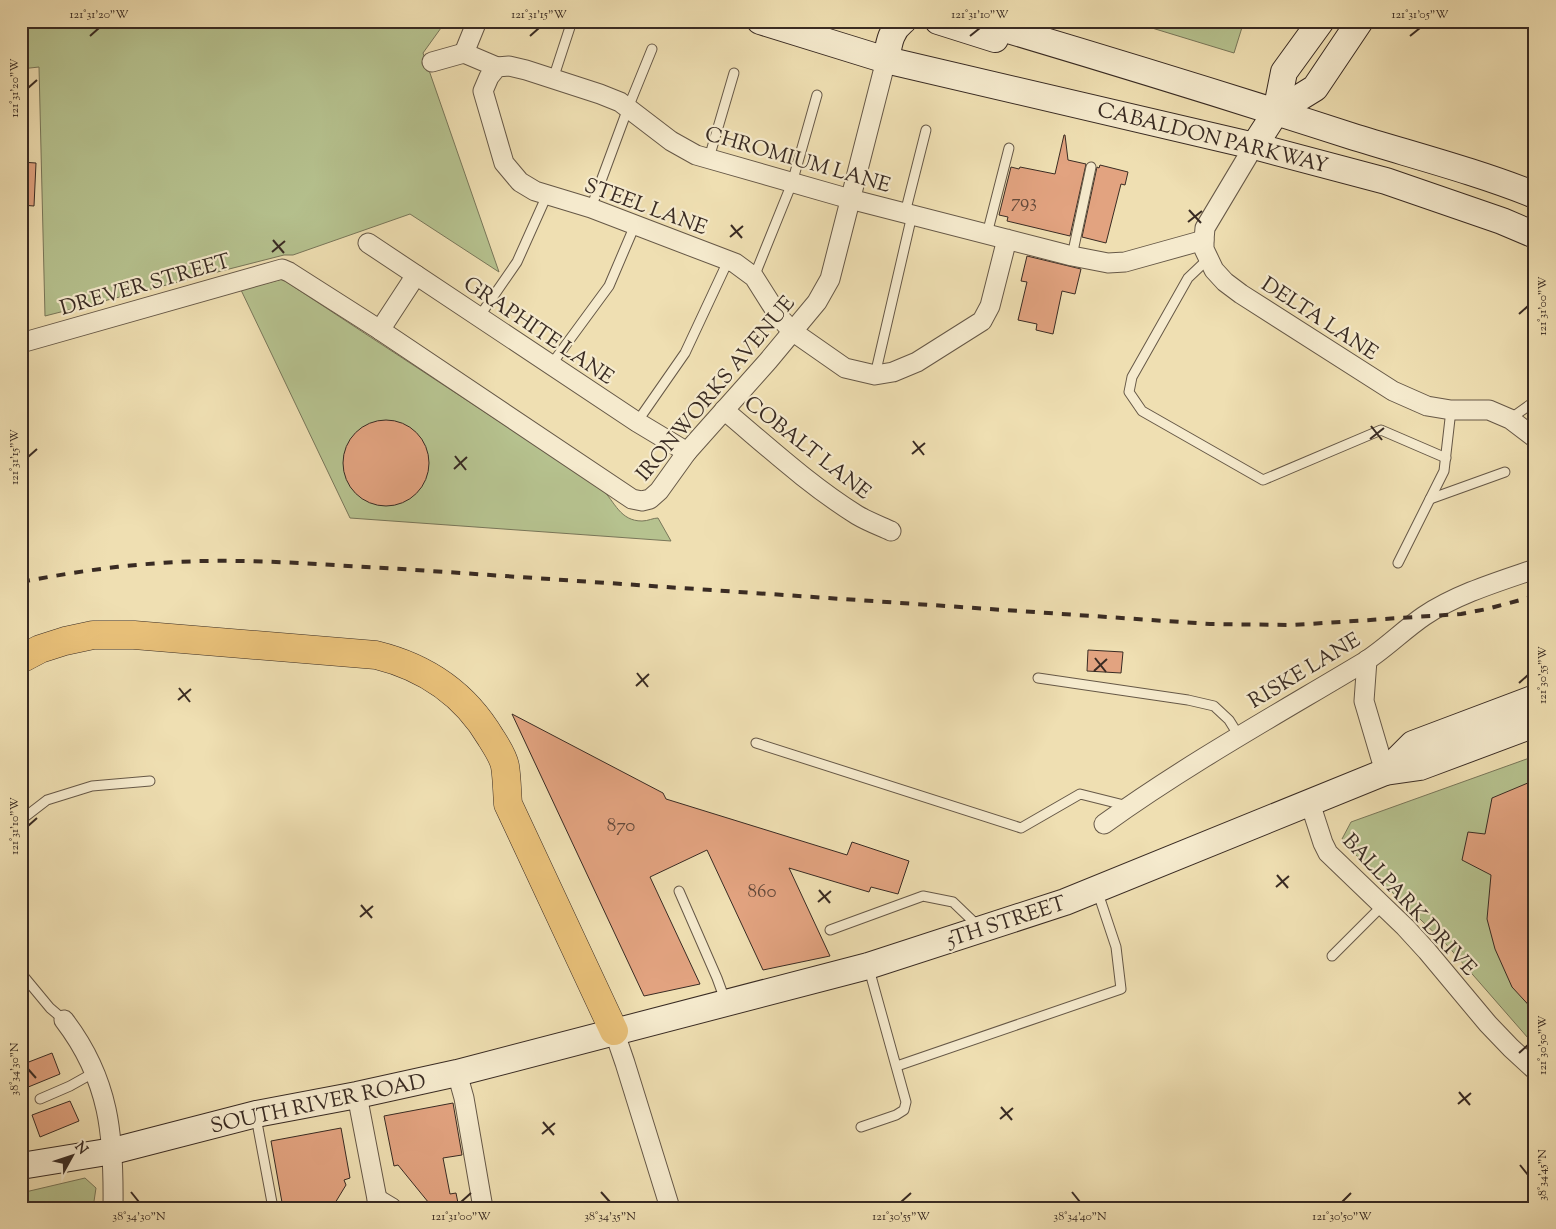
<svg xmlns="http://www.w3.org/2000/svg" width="1556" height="1229" font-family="'Sorts Mill Goudy',serif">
<rect width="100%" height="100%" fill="#efdfb2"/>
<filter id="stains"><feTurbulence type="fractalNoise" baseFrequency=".004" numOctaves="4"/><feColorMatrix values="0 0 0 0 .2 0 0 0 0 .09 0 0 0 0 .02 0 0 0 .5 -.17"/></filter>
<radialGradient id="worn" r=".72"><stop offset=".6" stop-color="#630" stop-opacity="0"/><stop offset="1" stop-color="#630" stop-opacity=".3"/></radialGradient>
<g fill="#b6c28f" stroke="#787659">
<path d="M21 21H446L423 53 499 272 410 214 293 255H284L45 316 39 67 21 69Z"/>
<path d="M1129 21H1244L1234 53Z"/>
<path d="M282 279 602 489C615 502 620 521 642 521 648 521 653 518 658 518L671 541 350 518 241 290Z"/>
<path d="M1535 756V1046L1446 944 1373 874 1342 839 1351 822Z"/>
<path d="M85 1178 96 1188 93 1208H21V1193Z"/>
</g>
<g fill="#e2a380" stroke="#392b23">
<path d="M1064 135H1065L1068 160 1086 164 1070 236 1007 221 1008 217 999 215 1011 167 1019 169 1020 167 1055 174Z"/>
<path d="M21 162 36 163 34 206 21 205Z"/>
<path d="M1100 165 1128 172 1125 185 1121 184 1106 243 1082 237 1097 167 1099 168Z"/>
<path d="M1027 256 1081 269 1075 294 1062 291 1053 334 1036 330 1037 324 1018 320 1027 282 1021 281Z"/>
<circle cx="386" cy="463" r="43"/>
<path d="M1088 650 1123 652 1121 673 1087 671Z"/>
<path d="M512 714 663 793 666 799 847 855 852 842 909 861 898 894 871 887 869 892 789 868 830 956 763 970 707 850 650 877 700 984 644 996Z"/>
<path d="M1535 780V1012L1512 987 1495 949 1487 919 1491 875 1462 860 1468 832 1485 834 1492 798Z"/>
<path d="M52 1053 60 1074 21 1090V1065Z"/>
<path d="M70 1101 79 1121 40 1137 32 1115Z"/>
<path d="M453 1103 462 1155 443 1158 450 1194 456 1193 459 1208H433L398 1165 394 1166 384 1116Z"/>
<path d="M341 1128 350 1178 344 1180 346 1185 332 1208H283L271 1141Z"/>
</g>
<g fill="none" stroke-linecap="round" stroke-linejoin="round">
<defs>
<g id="lane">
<path d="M553 79 572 21"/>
<path d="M709 158 734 73"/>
<path d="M591 208 628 108 652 49"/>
<path d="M905 213 926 130"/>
<path d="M987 234 1009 148"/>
<path d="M1072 256 1091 167"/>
<path d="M1208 259 1188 278 1132 377 1129 392 1142 411 1263 480 1381 430 1446 458"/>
<path d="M754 277 792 183 817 95"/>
<path d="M479 317 517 262 547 195"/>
<path d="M551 365 609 286 635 225"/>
<path d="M875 375 912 215"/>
<path d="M1510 419 1535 401"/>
<path d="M637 422 685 353 728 261"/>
<path d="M1430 499 1505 472"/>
<path d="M1398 563 1444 471 1451 410"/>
<path d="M1038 678 1188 700 1214 706 1229 720 1239 736"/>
<path d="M756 743 1021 828 1080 794 1128 806"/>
<path d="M21 820 47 800 92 786 150 781"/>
<path d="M679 891 717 978 725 1000"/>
<path d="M830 930 923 896 953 902 978 926"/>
<path d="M1332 956 1383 905"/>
<path d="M21 973 50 1008 64 1020"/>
<path d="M897 1066 1121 989 1116 947 1097 890"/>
<path d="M40 1099 70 1086 95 1072"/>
<path d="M256 1117 273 1208"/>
<path d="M861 1127 896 1115 904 1110 906 1102 869 969"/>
</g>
<g id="street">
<path d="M464 53 477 21"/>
<path d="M432 62 464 53 497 67"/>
<path d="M1254 146 1205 228 1204 240V249L1214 270 1225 282 1241 294 1393 391 1427 406 1451 410H1489L1510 419 1535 438"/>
<path d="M1007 239 990 306 982 321 917 362 893 372 875 375 845 368 792 331 780 318 754 277 735 263 591 208 535 191 520 182 504 163 483 91 489 77 497 67 509 66 526 70 600 94 620 102 671 141 696 155 850 199 1072 256 1108 263 1125 262 1204 240"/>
<path d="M368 243 637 422 687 452"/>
<path d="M380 330 416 275"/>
<path d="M21 343 282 269 289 272 380 330 632 499 642 501 650 499 659 491 687 452 768 361 817 302 830 279 886 60"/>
<path d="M724 410C767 446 809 485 857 515 867 521 880 526 891 531"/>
<path d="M1367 660 1364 701 1385 772"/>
<path d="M1310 803 1323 843 1328 853 1405 927 1427 951 1488 1024 1511 1048 1535 1070"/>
<path d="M1104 824C1186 765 1274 716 1361 664 1383 651 1402 631 1424 616 1457 594 1497 582 1535 569"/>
<path d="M64 1020C110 1080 114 1136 113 1208"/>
<path d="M614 1031 625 1063 670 1208"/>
<path d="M457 1073 464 1098 483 1208"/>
<path d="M357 1095 377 1199"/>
<path d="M377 1199 392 1208"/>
</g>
<g id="secondary">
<path d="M760 21 886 60 1254 146 1386 181 1502 221 1535 235"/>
<path d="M938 21 995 39"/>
<path d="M978 21C1103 58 1227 96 1351 136 1412 155 1475 171 1535 195"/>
<path d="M886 60C889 44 890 31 903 21"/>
<path d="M1276 112 1315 88 1360 21"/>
<path d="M1254 146 1276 112 1284 72 1321 21"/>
<path d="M1385 772 1413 744 1535 698"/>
<path d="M21 1166 113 1151 256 1114 357 1095 457 1073 868 966 1065 902 1385 772 1420 767 1535 724"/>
</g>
<path id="highway" d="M21 659 40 649 65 641 93 635H134L376 655C425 667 465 694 491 738 496 746 503 756 505 766 507 778 507 792 508 804L614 1031"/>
</defs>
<use href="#lane" stroke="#665847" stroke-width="11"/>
<use href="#street" stroke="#665847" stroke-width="21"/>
<use href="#secondary" stroke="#392b23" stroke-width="28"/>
<use href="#highway" stroke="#392b23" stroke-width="29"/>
<use href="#lane" stroke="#f5eacd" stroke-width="9"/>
<use href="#street" stroke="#f5eacd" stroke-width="19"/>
<use href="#secondary" stroke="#f5eacd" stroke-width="26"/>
<use href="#highway" stroke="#e8c079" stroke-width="28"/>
<path stroke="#392b23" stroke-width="4" stroke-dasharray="9 9" stroke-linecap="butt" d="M21 582C68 573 114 566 161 563 241 557 322 565 402 569L1210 624 1293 625 1461 614 1487 609 1535 596"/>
</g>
<path fill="none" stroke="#392b23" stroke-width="2" d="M90 36 99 28M530 36 539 28M970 36 980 28M1410 36 1420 28M28 88 37 80M1189 210 1201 223M1188 222 1202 211M731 225 742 238M730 237 743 226M273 240 284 253M272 252 285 241M1519 314 1528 306M1371 426 1382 440M1370 439 1384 428M913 441 924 455M912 454 925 443M455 456 466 470M28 457 37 449M454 469 467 457M1095 658 1106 672M1094 671 1107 659M637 673 648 687M1519 683 1528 675M636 686 649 674M179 688 190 702M178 700 191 689M28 826 37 818M1277 875 1288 888M1276 887 1289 876M819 890 830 903M818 902 831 891M361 905 372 918M360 917 373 906M1519 1053 1528 1045M28 1069 36 1078M1459 1092 1470 1105M1458 1104 1471 1093M1001 1107 1012 1120M1000 1119 1013 1108M543 1122 554 1135M542 1134 555 1123M1520 1165 1528 1175M131 1192 139 1202M601 1192 610 1202M1072 1192 1080 1202M461 1202 471 1193M901 1202 911 1193M1342 1202 1351 1193"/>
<g text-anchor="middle" stroke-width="4.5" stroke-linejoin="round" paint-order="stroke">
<g font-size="19" fill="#63493a">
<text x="1024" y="207">793</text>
<text x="621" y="831">870</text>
<text x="762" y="897">860</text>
</g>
<g font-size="21" fill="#392b23" stroke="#f5eacd">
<text transform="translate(1213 137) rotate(14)" y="7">CABALDON PARKWAY</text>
<text transform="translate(798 159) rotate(16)" y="7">CHROMIUM LANE</text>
<text transform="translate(646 206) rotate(20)" y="7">STEEL LANE</text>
<text transform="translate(145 284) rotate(-16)" y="7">DREVER STREET</text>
<text transform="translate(1320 318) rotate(33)" y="7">DELTA LANE</text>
<text transform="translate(539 330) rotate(34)" y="7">GRAPHITE LANE</text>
<text transform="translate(715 388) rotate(-50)" y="7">IRONWORKS AVENUE</text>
<text transform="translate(808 447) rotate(38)" y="7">COBALT LANE</text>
<text transform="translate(1304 670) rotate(-31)" y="7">RISKE LANE</text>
<text transform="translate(1410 904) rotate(47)" y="7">BALLPARK DRIVE</text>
<text transform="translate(1006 921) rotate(-18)" y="7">5TH STREET</text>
<text transform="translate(318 1103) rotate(-12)" y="7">SOUTH RIVER ROAD</text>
</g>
</g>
<rect width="1556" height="1229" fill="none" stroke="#efdfb2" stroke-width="55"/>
<g transform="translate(72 1156) rotate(50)" stroke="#f5eacd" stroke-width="4" paint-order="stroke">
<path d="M0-4L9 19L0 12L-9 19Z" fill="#392b23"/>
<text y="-8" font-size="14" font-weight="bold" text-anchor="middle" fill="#392b23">N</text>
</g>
<rect x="28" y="28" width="1500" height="1174" fill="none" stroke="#392b23" stroke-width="2"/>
<g font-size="12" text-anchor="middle" fill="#392b23">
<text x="99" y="18">121°31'20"W</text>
<text x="539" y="18">121°31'15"W</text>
<text x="980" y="18">121°31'10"W</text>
<text x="1420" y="18">121°31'05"W</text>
<text transform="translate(14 88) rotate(-90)" y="4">121°31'20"W</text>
<text transform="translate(1542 306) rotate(-90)" y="4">121°31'00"W</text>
<text transform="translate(14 457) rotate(-90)" y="4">121°31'15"W</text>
<text transform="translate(1542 675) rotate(-90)" y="4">121°30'55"W</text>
<text transform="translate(14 826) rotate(-90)" y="4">121°31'10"W</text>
<text transform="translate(1542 1045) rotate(-90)" y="4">121°30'50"W</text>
<text transform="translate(14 1069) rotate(-90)" y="4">38°34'30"N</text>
<text transform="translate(1542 1175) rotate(-90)" y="4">38°34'45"N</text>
<text x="139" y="1220">38°34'30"N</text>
<text x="461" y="1220">121°31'00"W</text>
<text x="610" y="1220">38°34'35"N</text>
<text x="901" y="1220">121°30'55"W</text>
<text x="1080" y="1220">38°34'40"N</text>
<text x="1342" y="1220">121°30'50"W</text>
</g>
<rect width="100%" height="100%" filter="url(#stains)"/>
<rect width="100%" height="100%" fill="url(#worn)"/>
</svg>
